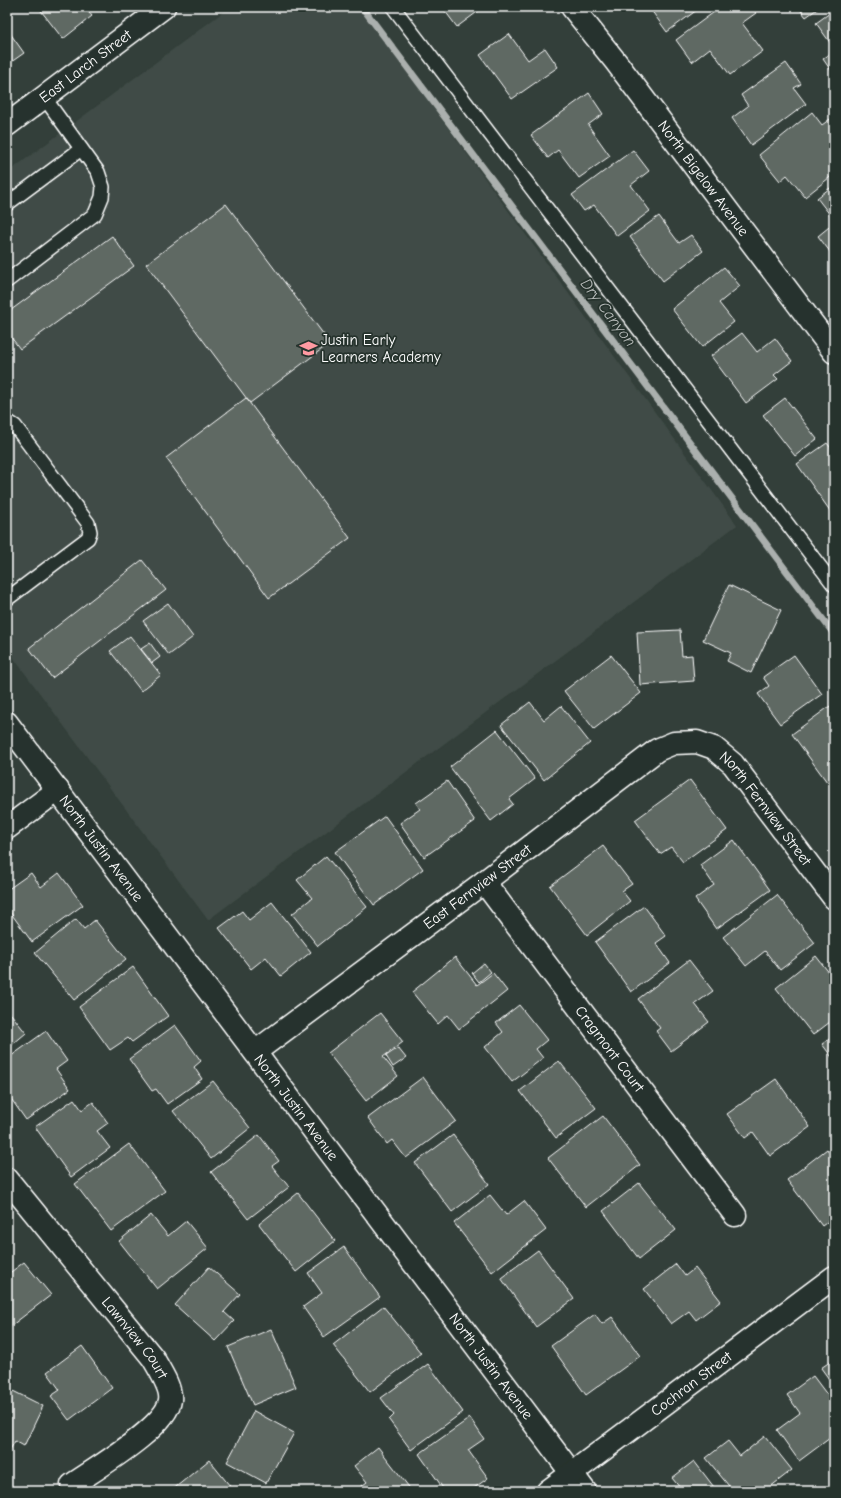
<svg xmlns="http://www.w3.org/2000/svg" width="841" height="1498" font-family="'Comic Neue',sans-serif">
<rect width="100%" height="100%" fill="#333f3a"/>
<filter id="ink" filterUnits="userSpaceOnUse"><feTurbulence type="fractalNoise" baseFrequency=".025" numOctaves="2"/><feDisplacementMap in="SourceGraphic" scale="8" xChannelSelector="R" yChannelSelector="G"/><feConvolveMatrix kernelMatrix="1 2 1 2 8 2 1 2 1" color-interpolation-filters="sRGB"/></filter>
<g filter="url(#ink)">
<path fill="#404c47" d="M230 7H360L737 525 208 920 7 649V173Z"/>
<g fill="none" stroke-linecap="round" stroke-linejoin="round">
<path stroke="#abb0ae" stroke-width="7" d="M362 7 834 634"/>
</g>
<g fill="#5f6964" stroke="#fff">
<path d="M38 7H85L92 16 63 39Z"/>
<path d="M442 7H484L457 27Z"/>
<path d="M655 7H701L667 32 651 10Z"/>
<path d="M721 7H751L756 13 742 23 763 51 730 75 710 48 692 62 676 40Z"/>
<path d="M798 7H820L806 17Z"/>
<path d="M834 10V48L816 23Z"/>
<path d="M7 29 24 53 7 65Z"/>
<path d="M509 34 528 60 545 48 558 67 512 99 480 55Z"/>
<path d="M834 51V75L823 59Z"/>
<path d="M786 63 801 84 794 88 806 104 751 145 732 118 748 106 741 95Z"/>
<path d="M589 93 603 114 588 125 610 156 579 178 558 150 548 158 531 135Z"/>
<path d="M812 112 822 125 830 119 834 124V174L805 197 787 175 780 181 759 155Z"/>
<path d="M633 150 649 171 631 185 650 211 617 236 594 205 584 211 572 195Z"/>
<path d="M834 185V220L817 198Z"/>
<path d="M226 204 330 343 250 403 146 264Z"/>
<path d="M659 216 679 243 691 235 703 251 663 281 630 237Z"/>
<path d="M834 223V257L818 236Z"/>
<path d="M112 236 134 266 20 349 7 332V313Z"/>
<path d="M724 267 740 286 719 303 734 322 702 347 672 309Z"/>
<path d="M742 333 757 352 775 338 792 361 774 375 778 379 746 403 711 356Z"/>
<path d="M246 398 350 538 269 598 166 458Z"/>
<path d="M785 398 817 439 795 456 763 415Z"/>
<path d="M827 443 834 452 833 515 797 464Z"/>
<path d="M142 560 166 590 52 678 29 648Z"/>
<path d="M729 585 781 610 751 673 727 661 731 653 703 640Z"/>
<path d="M168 603 193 637 169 655 143 621Z"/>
<path d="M680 630 682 656 692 655 694 681 640 685 637 632Z"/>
<path d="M130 636 161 675 141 691 110 651Z"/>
<path d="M150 643 160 657 152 663 141 649Z"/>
<path d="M611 655 641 693 594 729 564 691Z"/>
<path d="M794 655 822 694 780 724 758 694 769 686 763 677Z"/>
<path d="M530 702 544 720 561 706 590 743 544 780 501 725Z"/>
<path d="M830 706 834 712V776L827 782 792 734Z"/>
<path d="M497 730 535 779 509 799 513 804 491 821 450 767Z"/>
<path d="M690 780 727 830 683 862 671 847 660 854 635 820Z"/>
<path d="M447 781 475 821 424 857 400 823 420 809 416 803Z"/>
<path d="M385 816 423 869 374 905 335 852Z"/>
<path d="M734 840 770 890 716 929 695 899 714 885 700 865Z"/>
<path d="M603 846 632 884 622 891 630 901 587 935 550 886Z"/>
<path d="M326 856 367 907 318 946 292 914 312 898 297 880Z"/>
<path d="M31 873 41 887 59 873 83 905 32 942 7 908V890Z"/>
<path d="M777 895 815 943 780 970 765 951 746 966 723 937Z"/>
<path d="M272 902 311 952 281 976 266 957 251 969 219 928 242 911 249 920Z"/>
<path d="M644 906 666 936 656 943 670 963 631 992 595 942Z"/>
<path d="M76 919 84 929 95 920 126 959 74 1000 35 953Z"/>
<path d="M816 956 834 979V1019L813 1035 776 988Z"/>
<path d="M455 957 477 985 493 973 507 991 459 1029 448 1015 438 1024 412 992Z"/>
<path d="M689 960 713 991 695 1004 709 1022 671 1051 656 1031 660 1028 638 999Z"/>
<path d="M484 963 491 972 479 982 472 973Z"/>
<path d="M133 967 168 1016 132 1042 128 1038 110 1050 79 1007Z"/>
<path d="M519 1005 547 1040 536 1049 543 1058 512 1082 485 1047 503 1032 496 1023Z"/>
<path d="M7 1009 26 1033 7 1049Z"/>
<path d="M380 1013 403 1042 383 1057 398 1076 366 1101 328 1053Z"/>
<path d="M175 1025 201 1061 194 1067 202 1079 167 1104 156 1089 152 1091 129 1059Z"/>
<path d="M46 1031 67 1061 56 1069 70 1089 26 1120 7 1093V1059Z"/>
<path d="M834 1036V1060L822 1044Z"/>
<path d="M398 1048 406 1058 393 1067 386 1056Z"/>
<path d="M559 1061 596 1108 556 1138 520 1091Z"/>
<path d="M423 1077 456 1121 406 1158 392 1140 387 1144 368 1118Z"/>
<path d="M776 1079 810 1127 770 1156 753 1132 745 1138 727 1114Z"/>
<path d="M213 1081 250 1128 211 1159 173 1111Z"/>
<path d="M74 1099 82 1110 93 1102 108 1123 97 1131 110 1148 71 1177 35 1127Z"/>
<path d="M603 1116 640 1165 586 1207 548 1158Z"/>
<path d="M259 1135 279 1161 272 1166 289 1187 248 1219 211 1172Z"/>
<path d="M453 1135 489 1184 452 1212 415 1163Z"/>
<path d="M129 1144 165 1191 111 1231 75 1184Z"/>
<path d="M827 1149 834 1159V1217L822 1226 787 1180Z"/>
<path d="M639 1183 676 1230 639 1259 603 1211Z"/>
<path d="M298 1193 335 1241 296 1272 259 1224Z"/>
<path d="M490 1195 506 1215 524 1201 546 1230 492 1272 454 1223Z"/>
<path d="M151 1215 168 1236 186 1221 208 1248 157 1289 119 1241Z"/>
<path d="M344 1247 380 1297 324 1337 303 1307 322 1293 308 1273Z"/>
<path d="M538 1250 574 1299 536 1327 501 1278Z"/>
<path d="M24 1262 51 1295 7 1329V1275Z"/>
<path d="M676 1264 685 1276 695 1268 721 1301 696 1320 689 1311 671 1324 644 1289Z"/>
<path d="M209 1267 240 1294 224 1312 234 1321 215 1341 175 1305Z"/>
<path d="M383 1306 421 1353 370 1392 333 1345Z"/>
<path d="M595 1314 602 1324 612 1317 640 1356 586 1395 551 1346Z"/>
<path d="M271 1329 296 1387 253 1405 228 1347Z"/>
<path d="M82 1346 112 1388 69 1420 51 1396 60 1390 47 1372Z"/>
<path d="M834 1359V1386L821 1368Z"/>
<path d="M428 1364 463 1412 411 1450 389 1420 394 1415 381 1398Z"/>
<path d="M813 1376 834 1404V1435L799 1461 777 1430 800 1413 787 1395Z"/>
<path d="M7 1388 43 1406 24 1446 15 1441 7 1455Z"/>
<path d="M254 1411 294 1433 266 1483 227 1462Z"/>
<path d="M470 1418 484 1439 468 1450 488 1478 470 1491H445L419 1454Z"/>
<path d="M765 1436 792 1470 765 1491H733L706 1458 728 1441 740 1456Z"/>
<path d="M378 1447 412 1491H355L367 1482 354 1466Z"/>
<path d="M209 1460 234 1491H171Z"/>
<path d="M694 1461 717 1491H679L681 1489 672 1478Z"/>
</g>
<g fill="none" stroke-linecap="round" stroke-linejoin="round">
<defs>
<g id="service">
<path d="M393 7 834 585"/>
<path d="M7 204 81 149"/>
<path d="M7 281 95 214 102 197 103 187 98 172 44 97"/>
<path d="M7 421 15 426 88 523 90 532 88 538 7 599"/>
</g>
<g id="minor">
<path id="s1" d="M572 7 616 62 834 352"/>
<path id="s2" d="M7 125 164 7"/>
<path id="s3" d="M7 723 585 1491"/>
<path d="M7 828 58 790"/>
<path id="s4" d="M484 882 735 1215"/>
<path id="s5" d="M255 1052 484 882 657 750 674 743 697 742 714 748 733 764 834 898"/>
<path id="s6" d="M7 1179 153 1358C159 1369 172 1388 170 1400 167 1427 95 1469 72 1485"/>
</g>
<g id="secondary">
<path id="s7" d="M548 1491 834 1277"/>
</g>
</defs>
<use href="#service" stroke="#fff" stroke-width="16"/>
<use href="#minor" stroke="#fff" stroke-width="25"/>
<use href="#secondary" stroke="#fff" stroke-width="25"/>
<use href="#service" stroke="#26332d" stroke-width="13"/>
<use href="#minor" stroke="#26332d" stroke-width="22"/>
<use href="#secondary" stroke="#26332d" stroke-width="22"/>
</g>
</g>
<defs>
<symbol id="school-bare" viewBox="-9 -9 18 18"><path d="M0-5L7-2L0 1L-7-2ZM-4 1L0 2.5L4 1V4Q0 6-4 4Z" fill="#ff9aa2" stroke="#26332d" stroke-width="2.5" paint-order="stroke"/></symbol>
</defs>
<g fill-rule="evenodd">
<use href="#school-bare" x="296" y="336" width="25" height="25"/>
</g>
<g text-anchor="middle" stroke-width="3.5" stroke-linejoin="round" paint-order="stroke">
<g font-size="15" fill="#fff" stroke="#26332d">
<text dy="5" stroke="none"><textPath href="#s2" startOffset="98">East Larch Street</textPath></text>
<text dy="5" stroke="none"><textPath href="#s1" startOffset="216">North Bigelow Avenue</textPath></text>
<text dy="5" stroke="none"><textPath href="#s5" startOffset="642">North Fernview Street</textPath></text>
<text dy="5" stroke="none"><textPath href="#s3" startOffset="157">North Justin Avenue</textPath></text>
<text dy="5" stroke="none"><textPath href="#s5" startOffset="277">East Fernview Street</textPath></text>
<text dy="5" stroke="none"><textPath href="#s4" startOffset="209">Cragmont Court</textPath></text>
<text dy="5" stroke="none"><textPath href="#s3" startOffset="481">North Justin Avenue</textPath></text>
<text dy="5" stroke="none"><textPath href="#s6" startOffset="204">Lawnview Court</textPath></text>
<text dy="5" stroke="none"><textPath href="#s3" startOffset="805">North Justin Avenue</textPath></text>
<text dy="5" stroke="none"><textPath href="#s7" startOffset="179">Cochran Street</textPath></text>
</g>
<g font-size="15" fill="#fff" stroke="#26332d" text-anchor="start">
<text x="321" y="345">Justin Early<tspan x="321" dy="17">Learners Academy</tspan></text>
</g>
<g font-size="16" font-style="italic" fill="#b9bdbc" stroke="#26332d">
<text transform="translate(609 312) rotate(53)" y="6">Dry Canyon</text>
</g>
</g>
<rect width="841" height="1498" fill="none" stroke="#26332d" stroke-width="24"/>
<rect x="12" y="12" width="817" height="1474" fill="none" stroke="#fff" stroke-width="1.5" filter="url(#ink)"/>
</svg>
